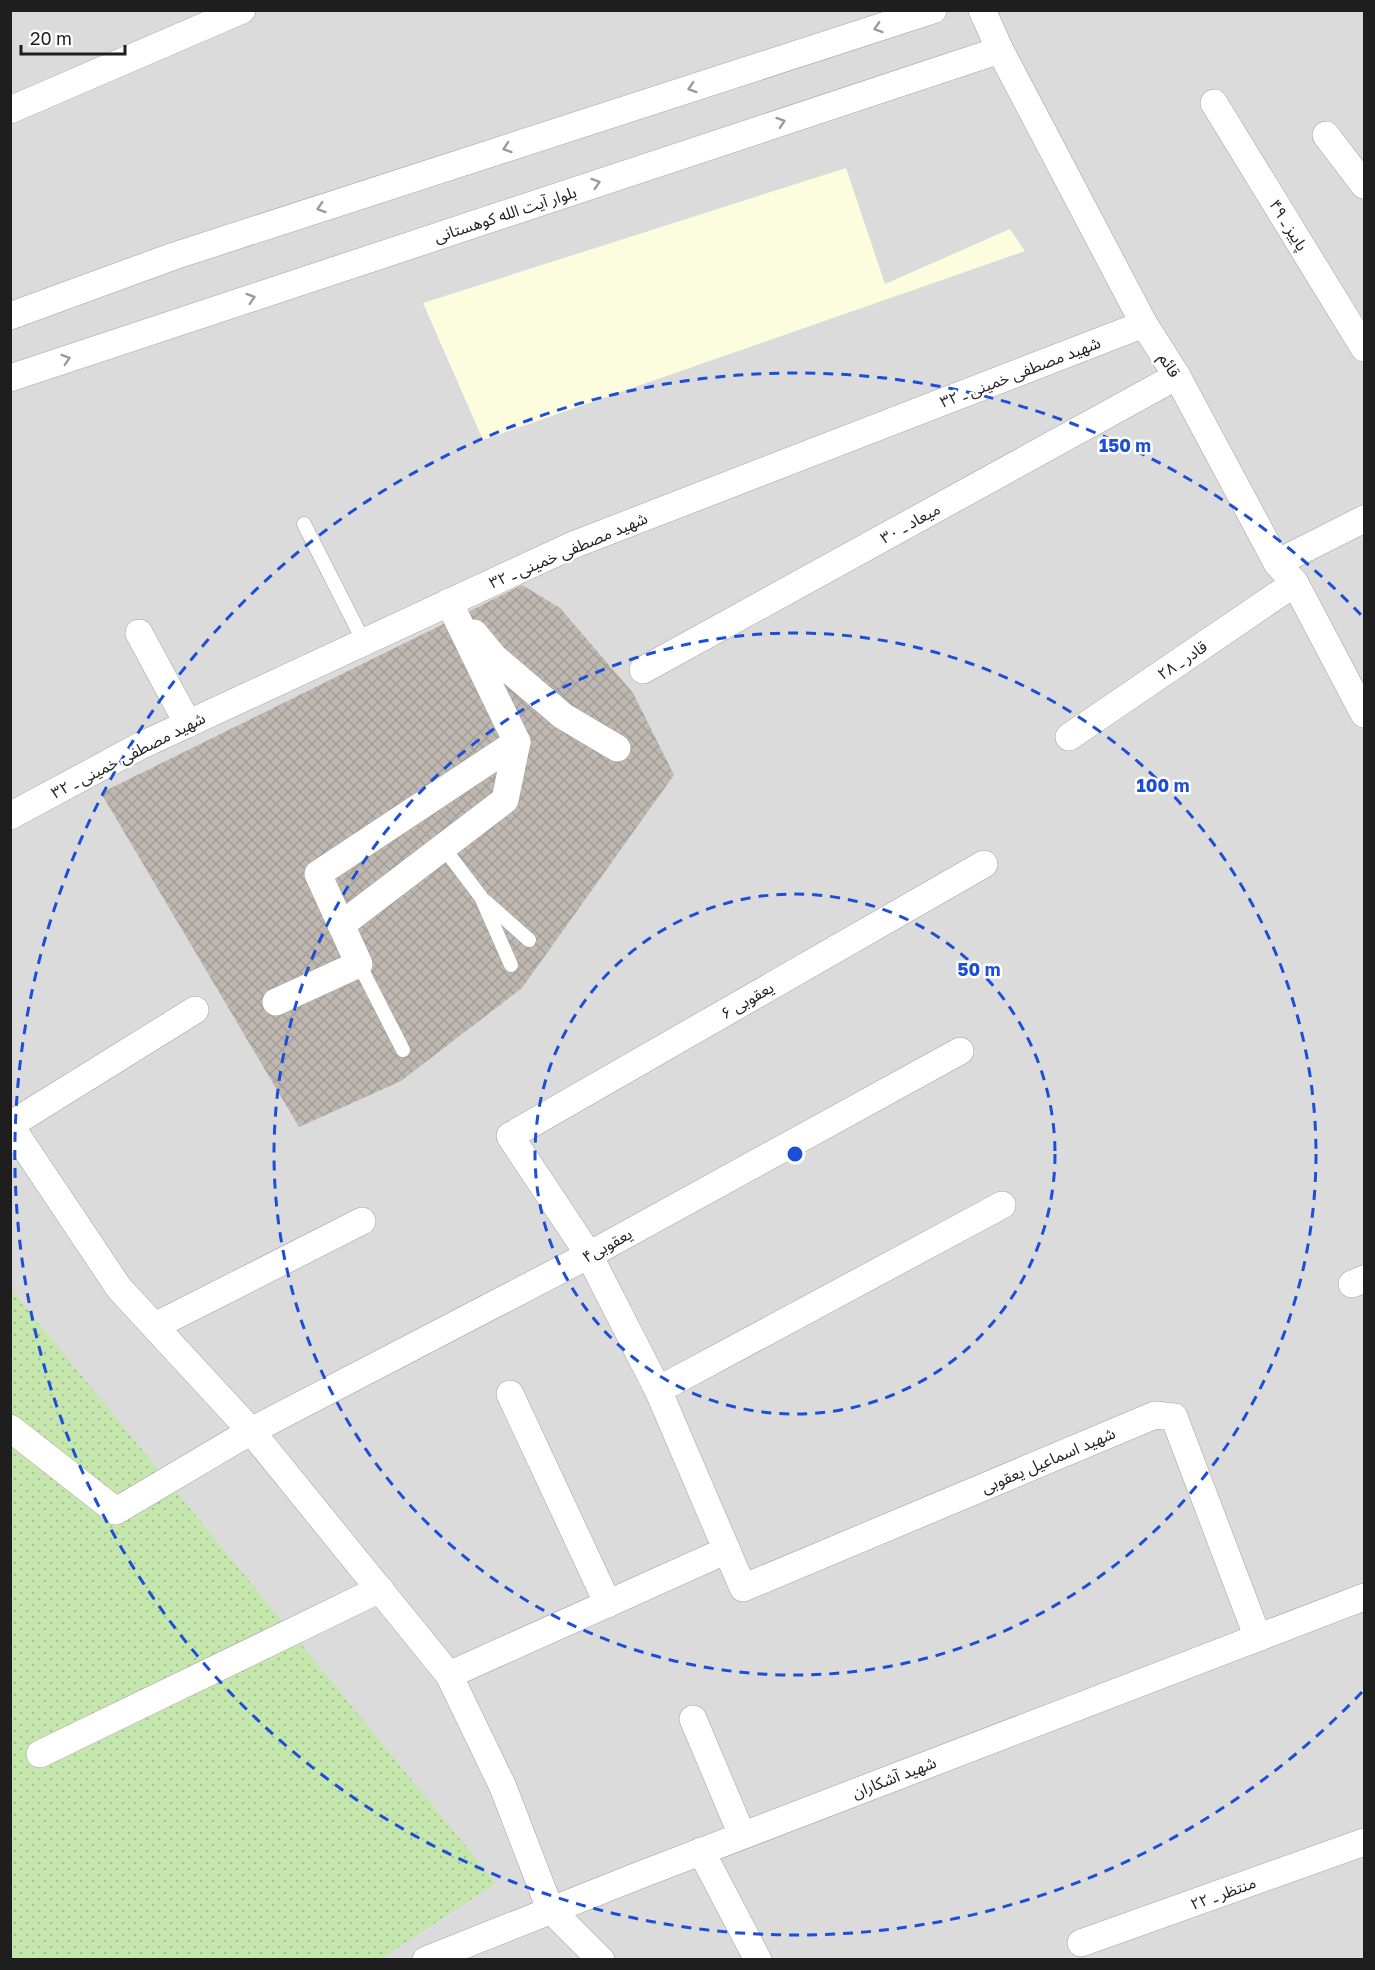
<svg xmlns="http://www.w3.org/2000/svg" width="1375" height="1970" font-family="'Golos Text','Noto Sans Arabic',sans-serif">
<defs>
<pattern id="garden-dots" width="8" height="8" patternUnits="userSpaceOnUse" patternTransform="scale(1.5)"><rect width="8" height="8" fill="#c5e6ad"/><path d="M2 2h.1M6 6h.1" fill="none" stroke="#a9c594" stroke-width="1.8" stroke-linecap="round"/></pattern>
<pattern id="building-cross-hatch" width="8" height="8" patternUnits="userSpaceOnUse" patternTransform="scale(1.5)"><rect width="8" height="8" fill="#bfb8b1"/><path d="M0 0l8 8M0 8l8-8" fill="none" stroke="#a49e98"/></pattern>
</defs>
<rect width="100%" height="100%" fill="#eeece4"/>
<rect fill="#dcdbdb" x="11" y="11" width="1353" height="1948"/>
<path fill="#fbfdde" d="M846 168 885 284 1010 229 1025 251 483 440 423 303Z"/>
<path fill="url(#garden-dots)" d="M10 1288 496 1883 381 1959H11Z"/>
<path fill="url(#building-cross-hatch)" d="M522 585 560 608 633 693 674 775 522 988 401 1081 299 1127 101 793Z"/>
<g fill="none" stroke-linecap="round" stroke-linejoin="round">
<defs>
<g id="lane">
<path d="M304 524 364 642"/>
<path d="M443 847 481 897 511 965"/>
<path d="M485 901 529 940"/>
<path d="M359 964 403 1050"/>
</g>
<g id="street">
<path d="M982 10 1000 50 1144 324 1177 376 1277 563 1295 583 1364 714"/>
<path d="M1214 103 1364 348"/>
<path d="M10 110 242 10"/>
<path d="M1326 135 1364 185"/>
<path d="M10 316 174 256 933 10"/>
<path d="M10 378 1000 50"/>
<path d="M1277 563 1364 519"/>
<path d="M139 633 188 724"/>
<path d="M474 633 494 657 563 716 617 748"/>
<path d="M643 670 1177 376"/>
<path d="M1069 737 1295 583"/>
<path d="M10 816 140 746 573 545 1144 324"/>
<path d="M984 864 510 1136 589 1255 658 1390 743 1588 1155 1415 1174 1417 1258 1638"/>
<path d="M341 925 505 800 517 742"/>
<path d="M276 1002 359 964 318 874 517 742 449 602"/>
<path d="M10 1125 119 1288 251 1431 449 1675 503 1787 550 1909 601 1960"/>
<path d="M10 1125 195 1010"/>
<path d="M1352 1284 1364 1279"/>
<path d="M155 1326 362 1221"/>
<path d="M658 1390 1002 1205"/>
<path d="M510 1394 608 1604"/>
<path d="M10 1428 116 1511 251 1431 589 1255 960 1051"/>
<path d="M449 1675 727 1550"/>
<path d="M693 1719 742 1835"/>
<path d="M40 1754 380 1589"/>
<path d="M701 1851 758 1960"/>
<path d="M1081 1943 1364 1842"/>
<path d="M426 1960 640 1875 1364 1597"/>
</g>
</defs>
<use href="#lane" stroke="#a2a2a2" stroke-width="15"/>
<use href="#street" stroke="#a2a2a2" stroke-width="28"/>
<use href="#lane" stroke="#fff" stroke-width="14"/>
<use href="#street" stroke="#fff" stroke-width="27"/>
</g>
<defs><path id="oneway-chevron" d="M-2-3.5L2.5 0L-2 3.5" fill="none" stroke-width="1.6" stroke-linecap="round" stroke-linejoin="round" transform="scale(1.5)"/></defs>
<g stroke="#9a9a9a">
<use href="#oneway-chevron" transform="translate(878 28) rotate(162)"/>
<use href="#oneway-chevron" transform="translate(692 88) rotate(162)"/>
<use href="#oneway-chevron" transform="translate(781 122) rotate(-18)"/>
<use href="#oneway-chevron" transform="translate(507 148) rotate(162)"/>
<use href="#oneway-chevron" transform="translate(596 183) rotate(-18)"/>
<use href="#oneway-chevron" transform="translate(321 208) rotate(162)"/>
<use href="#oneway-chevron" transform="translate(251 298) rotate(-18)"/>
<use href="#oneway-chevron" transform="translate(66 359) rotate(-18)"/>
</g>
<g fill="none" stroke="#1d4ed8" stroke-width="3" stroke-dasharray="10 8">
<circle cx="795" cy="1154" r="260"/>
<circle cx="795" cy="1154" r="521"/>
<path d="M1362 1692A781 781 0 1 1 1362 616"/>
</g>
<g text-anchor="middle" stroke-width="5" stroke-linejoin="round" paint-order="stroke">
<g font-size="16" fill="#1e1e1e" stroke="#fff">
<text transform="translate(505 214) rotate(-18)" y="6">بلوار آیت الله کوهستانی</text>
<text transform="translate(1289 225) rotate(58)" y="6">پاییز ـ ۴۹</text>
<text transform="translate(1170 365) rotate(58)" y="6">قائم</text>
<text transform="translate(1020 372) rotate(-21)" y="6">شهید مصطفی خمینی ـ ۳۲</text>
<text transform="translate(910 523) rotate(-29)" y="6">میعاد ـ ۳۰</text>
<text transform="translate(568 550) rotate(-23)" y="6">شهید مصطفی خمینی ـ ۳۲</text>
<text transform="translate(1182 660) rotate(-34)" y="6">قادر ـ ۲۸</text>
<text transform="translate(128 755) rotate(-27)" y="6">شهید مصطفی خمینی ـ ۳۲</text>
<text transform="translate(747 1000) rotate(-30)" y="6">یعقوبی ۶</text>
<text transform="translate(607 1245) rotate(-29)" y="6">یعقوبی۴</text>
<text transform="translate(1048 1460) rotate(-23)" y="6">شهید اسماعیل یعقوبی</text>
<text transform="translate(894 1777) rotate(-21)" y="6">شهید آشکاران</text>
<text transform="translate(1223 1893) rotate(-20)" y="6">منتظر ـ ۲۲</text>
</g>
</g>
<circle cx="795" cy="1154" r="9" fill="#1d4ed8" stroke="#fff" stroke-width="3"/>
<g font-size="18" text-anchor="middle" font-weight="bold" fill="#1d4ed8" stroke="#fff" stroke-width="5" stroke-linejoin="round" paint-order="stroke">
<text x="1125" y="452">150 m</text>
<text x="1163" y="792">100 m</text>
<text x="979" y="976">50 m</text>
</g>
<rect width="1375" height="1970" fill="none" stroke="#1e1e1e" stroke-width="24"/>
<path d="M21 45v9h104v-9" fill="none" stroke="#1e1e1e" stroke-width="3"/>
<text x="30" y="45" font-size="18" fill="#1e1e1e" stroke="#ffffff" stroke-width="4.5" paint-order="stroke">20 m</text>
</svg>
